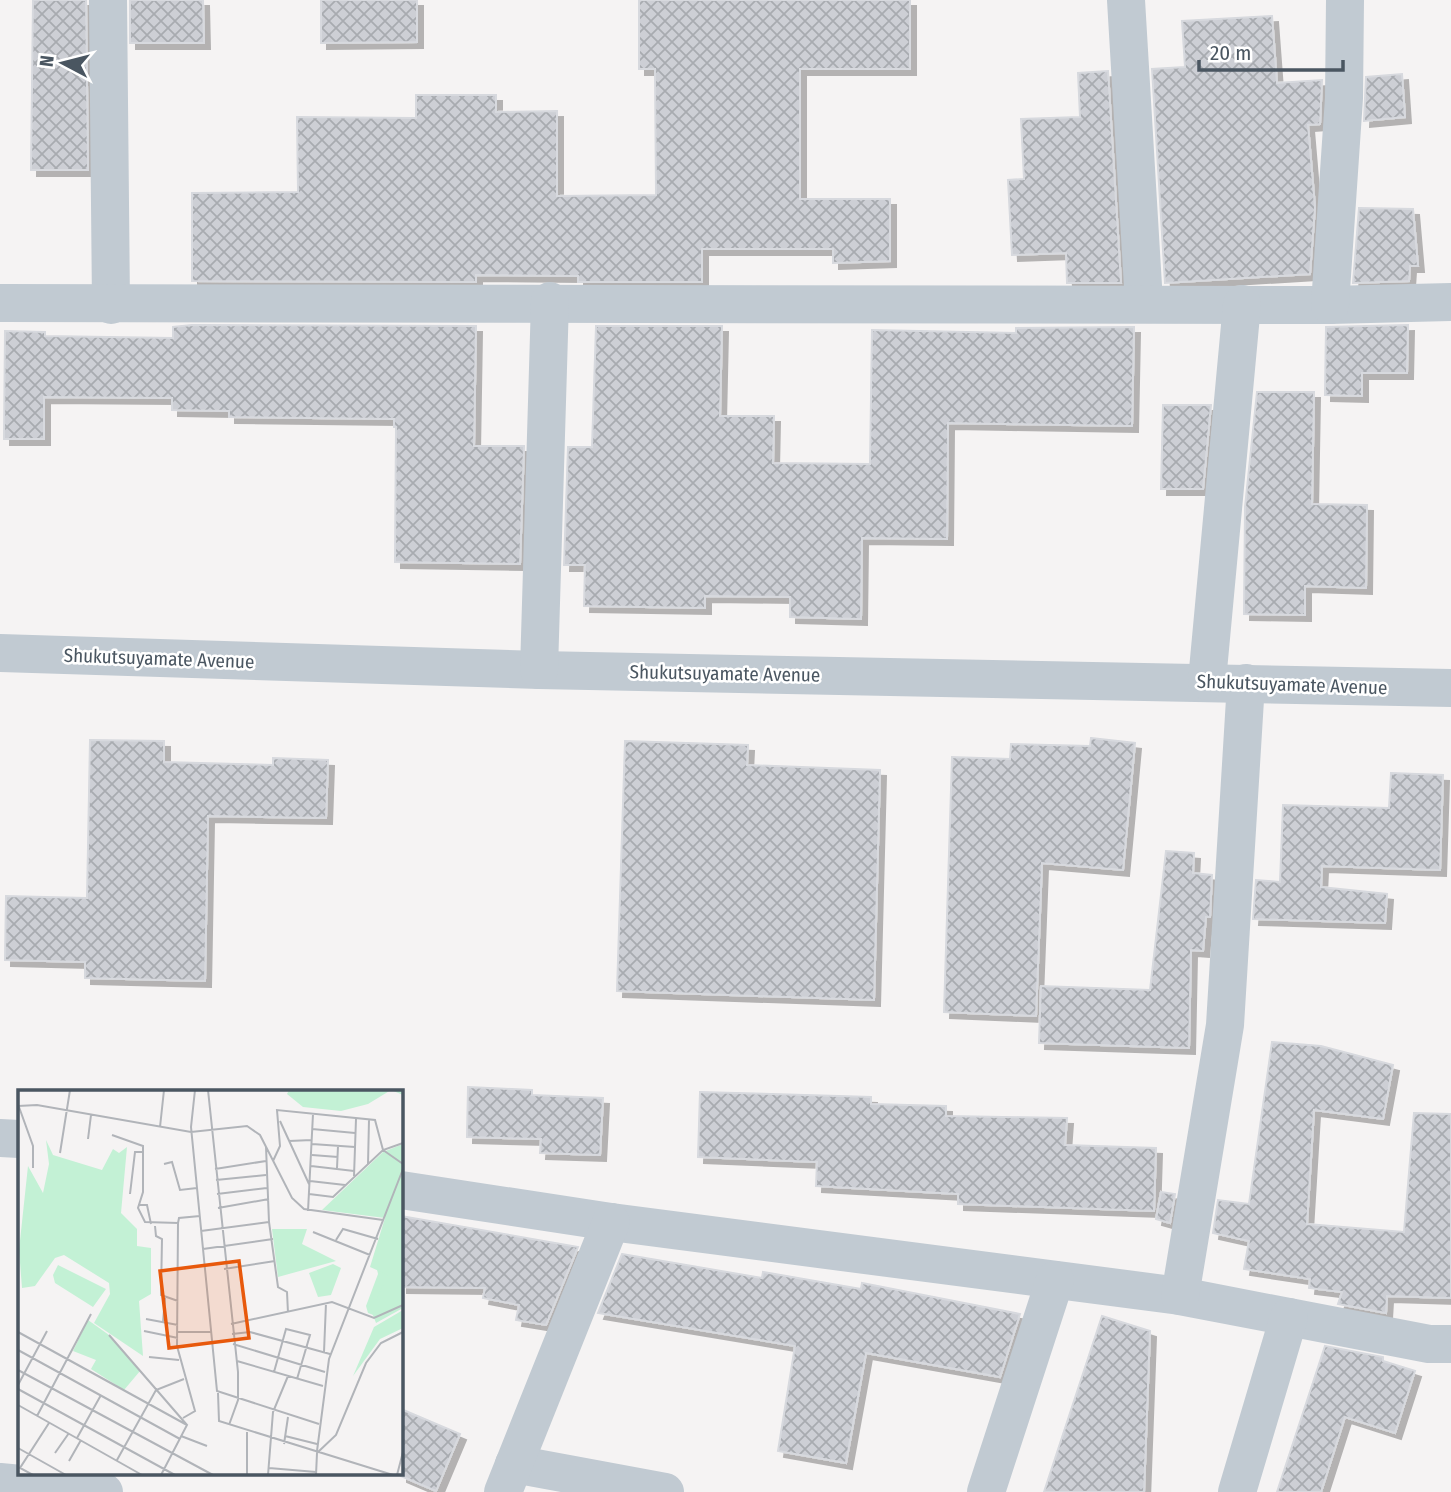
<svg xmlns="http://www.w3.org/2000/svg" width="1451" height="1492" font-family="'Fira Sans Condensed',sans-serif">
<defs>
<pattern id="building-cross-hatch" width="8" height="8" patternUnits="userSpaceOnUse" patternTransform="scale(1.75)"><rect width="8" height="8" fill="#cdcfd5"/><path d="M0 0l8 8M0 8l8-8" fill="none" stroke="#a8abb0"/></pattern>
<filter id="shadow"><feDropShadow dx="6" dy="6" stdDeviation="0" flood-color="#0004"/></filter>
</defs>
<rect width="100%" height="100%" fill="#f5f3f3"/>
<g fill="url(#building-cross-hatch)" stroke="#d7d9de" stroke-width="2" filter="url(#shadow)">
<path d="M33 0H86L88 170H31Z"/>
<path d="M130 0H203L204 43H130Z"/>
<path d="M321 0H417V42L321 43Z"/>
<path d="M639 0H910V69H800V199H890V261L833 263V249H702V282H578V276L476 275V282L192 281V193L298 192 297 117 416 118V95H496V112L557 111V196L656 195 655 69H639Z"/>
<path d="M1272 16 1277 83 1322 80 1320 124 1308 125 1315 207 1310 274 1165 283 1152 69 1185 67 1182 21Z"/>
<path d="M1108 71 1121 283H1067L1066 253 1012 255 1008 180 1024 179 1021 119 1080 117 1078 73Z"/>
<path d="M1402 74 1405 117 1364 121 1366 77Z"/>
<path d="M1359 208 1413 209 1418 266H1410L1409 281 1353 283Z"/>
<path d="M192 325 476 326 474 446H524L520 564 395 562 396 427H394V419L229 417V411L172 410V398L44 397V439H4L5 331 45 332V336L173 338V327Z"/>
<path d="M1408 325 1407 373H1362V396L1325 395 1326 327Z"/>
<path d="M596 326H722L720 416H774L773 463 870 464 872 330 1016 333V328L1134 327 1132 426 948 423 947 539 862 538 861 619 790 617V597L705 596V608L584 606 585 565H564L568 447H592Z"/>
<path d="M1257 392H1314L1312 504 1367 505 1366 588 1305 586V615L1244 614 1245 507Z"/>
<path d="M1163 405H1211L1203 489H1161Z"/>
<path d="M1091 738 1135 743 1123 870 1042 863 1036 1016 944 1012 952 757 1010 759 1011 744 1090 746Z"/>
<path d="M90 740 164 741V762L273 765V758L328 760 326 818 208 816 205 981 85 978V962L5 960 6 896 87 898Z"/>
<path d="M625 741 748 745 747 765 880 770 874 1000 617 991Z"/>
<path d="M1391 773 1443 775 1440 870 1322 866 1321 887 1387 894 1385 923 1253 919 1256 880 1280 882 1283 805 1389 808Z"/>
<path d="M1166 851 1194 853 1193 873 1212 875 1210 917H1206L1203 951 1191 950 1189 1048 1039 1043 1041 986 1150 990Z"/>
<path d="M1272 1042 1321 1046 1393 1065 1383 1119 1314 1110 1307 1224 1404 1232 1414 1113 1451 1114V1298L1387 1296 1386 1313 1338 1304 1342 1292 1309 1288 1310 1279 1244 1269 1249 1241 1213 1233 1218 1200 1249 1204Z"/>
<path d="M468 1087 532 1090V1095L603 1098 600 1155 540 1153 541 1139 467 1137Z"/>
<path d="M700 1092 871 1097V1104L946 1106V1116L1067 1118 1065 1145 1156 1148 1154 1211 958 1204V1194L816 1186 817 1162 698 1157Z"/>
<path d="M1161 1192 1175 1194 1170 1223 1156 1219Z"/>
<path d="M401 1216 578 1247 546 1325 516 1320 519 1305 483 1298 485 1288 401 1287Z"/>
<path d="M622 1254 762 1278 763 1272 861 1289 862 1283 1020 1314 1000 1377 866 1353 846 1463 778 1451 795 1346 598 1313Z"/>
<path d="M1102 1316 1150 1331 1144 1492H1044Z"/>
<path d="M1325 1346 1383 1357V1361L1415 1371 1395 1433 1345 1417 1321 1492H1277Z"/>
<path d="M401 1409 460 1434 436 1491 401 1476Z"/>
</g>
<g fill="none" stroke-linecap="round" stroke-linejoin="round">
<g stroke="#c1cad2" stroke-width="38">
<path d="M108 0 111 305"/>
<path d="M1126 0 1144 303"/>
<path d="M0 303 1330 305 1451 302"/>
<path d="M1330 305 1344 98 1345 0"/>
<path d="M0 653 539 670 1451 688"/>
<path d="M539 670 550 301"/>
<path d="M1207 681 1242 304"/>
<path d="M0 1138 19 1139"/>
<path d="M401 1190 611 1222 1180 1296 1429 1344H1451"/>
<path d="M1180 1296 1225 1025 1246 683"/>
<path d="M514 1464 665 1492"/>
<path d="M0 1482 104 1492"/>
<path d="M503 1492 611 1222"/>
<path d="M986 1492 1055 1280"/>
<path d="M1237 1492 1289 1317"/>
</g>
</g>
<g text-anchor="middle" stroke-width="5" stroke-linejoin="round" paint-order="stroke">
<g font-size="19" fill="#4a5661" stroke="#fff">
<text transform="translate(159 658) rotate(2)" y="7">Shukutsuyamate Avenue</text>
<text transform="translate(725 673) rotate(1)" y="7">Shukutsuyamate Avenue</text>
<text transform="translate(1292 684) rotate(2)" y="7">Shukutsuyamate Avenue</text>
</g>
</g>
<g transform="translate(18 1090)">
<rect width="385" height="385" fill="#f5f3f3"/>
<path d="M70 230 91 245 122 281 106 300 73 279 78 270 55 261Z" fill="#c3f1d5"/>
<path d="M271 0H385V5L373 0 350 14 323 21 285 17 269 4ZM28 50 35 65 84 80 95 59 101 63 109 57 103 123 119 139V156L133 158V204L121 211 125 266 76 233 92 204 91 193 46 165 37 168 17 196 4 198 1 160 10 76 25 103 31 74ZM363 154 376 168 358 226 350 223 348 216 360 184 356 165ZM385 220V238L362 249 335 286 356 237Z" fill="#c3f1d5"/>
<path d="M385 54V218L358 233 353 220 370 185 352 177 367 128 304 120 365 62ZM254 139H289L284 154 318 171 260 187ZM315 174 323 178 313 205 300 207 291 183ZM40 175 88 199 75 217 37 193 35 185Z" fill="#c3f1d5"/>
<path fill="none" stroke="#b1b4b9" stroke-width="2" d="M177 0 173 37 199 301 301 334M190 0 220 282V310L211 335M0 16 19 15 173 42 229 36 242 45 274 108 286 119 365 130M1 17 15 56V78M262 31 291 94M142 37 146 0M294 39 337 43M94 45 125 56V102L120 118 127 132 160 133 161 128 182 126M70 49 73 25M271 51 294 50M294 54 337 57M248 57 251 132 260 197 269 202 270 223M42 63 52 0M294 65 320 67M255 71 262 56 259 20 357 30 365 60 385 74M146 74 154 72 162 100 179 98M350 74 351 30M293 76 336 81M319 78 320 56M197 79 248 71M336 86 338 29M198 90 248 85M292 91 327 95M112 104 117 62H125M199 104 249 98M291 104 315 107 365 60 385 53M120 115H129L133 134M200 118 251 109M290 121 295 24M160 133 159 256 177 321 165 328M137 136 138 146 144 149 143 205 160 211M183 141 251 132M295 142 352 165M318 150 325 139 360 149M185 159 255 149M206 179 257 171M128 229 160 235M145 232 147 208M213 234 314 212 356 228 385 215M126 241 160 248M0 242 169 335M160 242H193M214 244 232 242 312 264M91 245 169 335 143 385M215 254 307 282M0 260 162 349M306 262 308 213M131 267 161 270M219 271 305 296M0 280 195 385M256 282 268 239 292 245 279 289M0 295 29 241M0 299 157 385M200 303 201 331 375 385M0 315 124 385M19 326 73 224M163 346 189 356M267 346 299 354M59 348 83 305M266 354 270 327M0 358 48 385M299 361 311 269 385 79M37 363 51 343M99 370 138 300 166 289M51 371 63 350M251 378 298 382M15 385 2 378 31 333M229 385V342M250 385 255 322 270 286M298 385 299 363 318 345 348 273 363 253 385 242M379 385 385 362"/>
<path fill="#e8590c" fill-opacity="0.15" stroke="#e8590c" stroke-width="3.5" d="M221 171 231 248 151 258 142 181Z"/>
<rect width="385" height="385" fill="none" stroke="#4a5661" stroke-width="3.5"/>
</g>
<g transform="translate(63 63) rotate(277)" stroke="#ffffff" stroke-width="5" paint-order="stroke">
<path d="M0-5L12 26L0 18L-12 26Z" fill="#4a5661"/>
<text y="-10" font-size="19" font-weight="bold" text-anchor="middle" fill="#4a5661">N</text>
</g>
<path d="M1199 60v10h144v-10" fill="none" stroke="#4a5661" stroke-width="3.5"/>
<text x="1210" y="60" font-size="21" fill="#4a5661" stroke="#ffffff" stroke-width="5" paint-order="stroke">20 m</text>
</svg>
